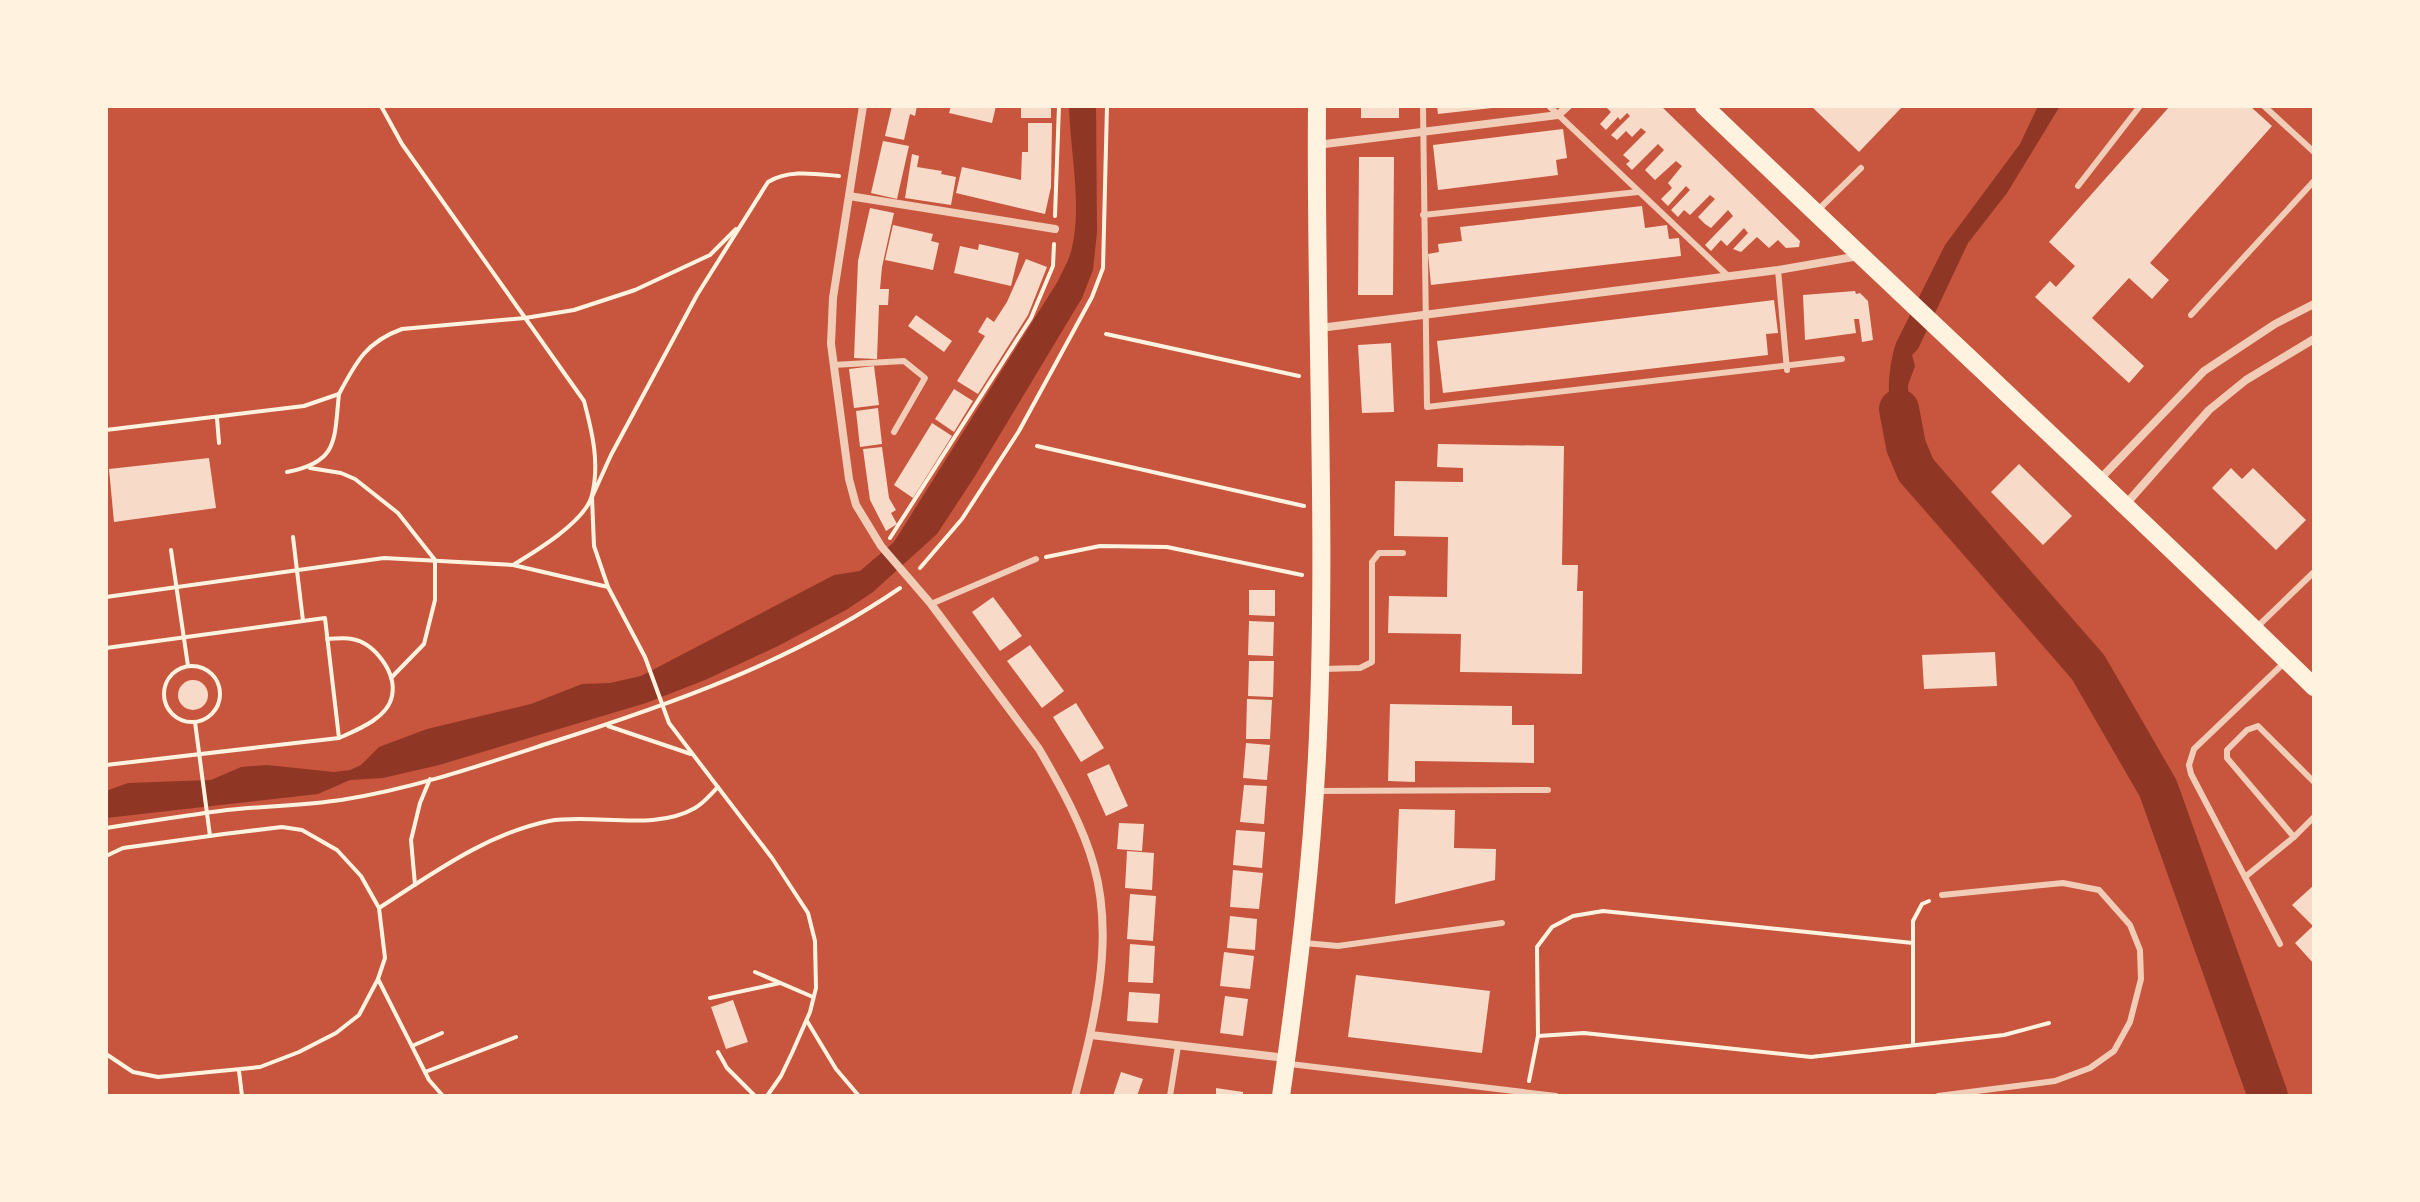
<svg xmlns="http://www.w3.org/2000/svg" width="2420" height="1202" font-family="'PT Sans',sans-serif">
<rect width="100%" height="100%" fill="#c8553d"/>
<g fill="#8f3625">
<path d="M1069 106H1096L1097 232 1093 270 1082 298 975 476 937 534 873 592 846 610 778 646 705 680 646 703 439 765 383 778 350 780 318 794 106 818V791L128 783 211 780 241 767 267 765 334 772 350 770 361 765 379 747 427 729 531 704 582 684 610 683 641 676 834 575 860 571 894 542 1058 281C1062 272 1068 262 1071 252 1083 206 1070 153 1069 106Z"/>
<path d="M2038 106H2060L2007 193 1968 243 1918 349 1912 355 1915 366 1908 385 1909 415 1917 445 1908 474C1890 434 1882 386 1896 343L1945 245 2020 144Z"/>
</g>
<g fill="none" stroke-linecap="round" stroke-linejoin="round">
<path stroke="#8f3625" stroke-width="40" d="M1899 409 1906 446 1916 470 2088 667 2158 788 2268 1096"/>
</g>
<g fill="#f7dbc8">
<path d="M892 106H917L915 116 910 114 904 140 885 136Z"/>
<path d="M951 106H996L992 123 949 113Z"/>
<rect x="1021" y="106" width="30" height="12"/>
<rect x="1361" y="106" width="38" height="12"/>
<path d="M1437 106H1492V108L1438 114Z"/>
<path d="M1605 106H1661L1800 241 1799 247 1786 248 1778 240 1769 248 1757 237 1741 252 1733 249 1748 233 1744 228 1727 246 1721 240 1711 251 1705 245 1733 216 1728 210 1711 228 1705 224 1698 217 1715 199 1710 195 1690 215 1684 210 1678 217 1671 210 1690 190 1686 186 1668 206 1661 199 1672 188 1668 183 1682 166 1676 161 1655 180 1645 170 1664 150 1658 144 1632 170 1626 164 1630 161 1623 155 1646 132 1641 128 1632 137 1626 131 1617 140 1611 135 1630 116 1627 113 1620 120 1618 117 1606 130 1600 124 1611 112Z"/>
<path d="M1811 106H1903L1859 152Z"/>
<path d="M2170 106H2250L2272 126 2150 263 2169 280 2152 299 2129 278 2092 318 2144 366 2129 383 2035 297 2050 281 2056 287 2075 266 2049 242Z"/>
<path d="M1028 123H1052L1051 187 1045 214 956 193 962 167 1021 180 1022 152H1028Z"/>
<path d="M1563 129 1567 158 1556 160 1558 175 1438 190 1433 145Z"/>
<path d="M883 141 909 146 897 199 871 193Z"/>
<path d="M912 154 919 156 917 167 942 171 941 174 956 177 951 205 905 198Z"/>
<path d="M1359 157H1394L1393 295H1358Z"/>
<path d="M1642 206 1645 228 1667 225 1669 239 1679 238 1681 256 1431 285 1428 254 1439 252 1438 244 1462 241 1460 227Z"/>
<path d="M870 208 894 213 882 267 880 289H889L888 305H879L877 359 854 358 858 261Z"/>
<path d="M893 225 933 234 931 241 939 243 933 270 885 260Z"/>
<path d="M979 244 1019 253 1011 286 954 273 960 246 978 250Z"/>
<path d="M1026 259 1047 267 1028 315 978 394 957 381 985 336 978 332 987 317 994 322 1007 302Z"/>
<path d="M1855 291 1856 294 1860 293 1868 301 1873 340 1862 342 1859 319H1854L1856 333 1805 340 1803 295Z"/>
<path d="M1774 300 1778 333 1766 334 1768 355 1443 393 1437 341Z"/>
<path d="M916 315 952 341 944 352 908 326Z"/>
<path d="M1391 343 1394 412 1362 413 1358 345Z"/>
<path d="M874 366 879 405 854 408 849 369Z"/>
<path d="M954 389 973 401 954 432 935 419Z"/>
<path d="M878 408 882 444 860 447 856 411Z"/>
<path d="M932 423 952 436 913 498 894 485Z"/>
<path d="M1438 444 1564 446 1562 565H1578L1577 591H1583L1582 674 1460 672 1461 634 1388 633 1389 596 1447 597 1448 537 1394 536 1395 481 1463 482V468L1437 467Z"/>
<path d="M882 447 889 498 896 510 891 513 897 524 886 531 870 500 863 449Z"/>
<path d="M209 458 216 508 114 522 109 469Z"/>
<path d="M2019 464 2072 516 2043 545 1991 492Z"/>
<path d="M2231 468 2242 479 2253 468 2306 520 2276 550 2212 488Z"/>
<path d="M1249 590H1275V616L1249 615Z"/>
<path d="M993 597 1022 636 1000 651 972 612Z"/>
<path d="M1249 621 1274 622 1273 656 1248 655Z"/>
<path d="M1030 645 1064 691 1042 708 1007 661Z"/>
<path d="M1995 652 1997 686 1924 689 1922 655Z"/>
<path d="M1249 661H1274L1273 697 1248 696Z"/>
<circle cx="193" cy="695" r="15"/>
<path d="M1247 699 1272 700 1270 739H1246Z"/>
<path d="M1076 703 1104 748 1081 762 1053 717Z"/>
<path d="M1390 704 1512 706V725H1534V763L1415 761V782L1388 781Z"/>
<path d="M1246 743 1270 745 1267 780 1243 778Z"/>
<path d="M1109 764 1128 806 1106 816 1087 774Z"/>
<path d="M1244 785 1267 786 1264 824 1240 822Z"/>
<path d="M1399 809 1455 810 1454 848 1496 849 1495 880 1395 904Z"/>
<path d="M1119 823 1144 824 1142 851 1117 849Z"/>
<path d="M1236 830 1265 832 1262 868 1233 865Z"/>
<path d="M1127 851 1154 853 1152 890 1125 888Z"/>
<path d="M1233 870 1263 873 1259 909 1230 907Z"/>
<path d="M2314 885V964L2295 943 2313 926 2292 905Z"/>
<path d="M1130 894 1156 896 1153 941 1127 939Z"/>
<path d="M1230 916 1257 919 1255 950 1227 948Z"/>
<path d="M1130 944 1155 946 1153 983 1128 982Z"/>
<path d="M1224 952 1254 956 1250 989 1220 986Z"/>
<path d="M1356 975 1490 991 1482 1053 1348 1037Z"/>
<path d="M1129 992 1160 994 1158 1023 1127 1021Z"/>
<path d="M1225 996 1248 999 1243 1036 1220 1033Z"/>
<path d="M733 1000 748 1042 726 1049 711 1007Z"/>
<path d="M1121 1072 1143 1079 1137 1096H1113Z"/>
<path d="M1216 1088 1243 1092V1096H1216Z"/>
</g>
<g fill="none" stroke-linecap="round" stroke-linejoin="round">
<g stroke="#fff3e0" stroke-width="4">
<path d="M381 106 402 144 584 401C592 431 600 463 592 495 586 521 536 551 513 565"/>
<path d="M1055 216 1059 106"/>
<path d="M1106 334 1299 376"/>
<path d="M217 418 219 443"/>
<path d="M106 430 304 406 339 394C356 362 366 342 402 329L525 318 574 310 635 290 710 255 736 229"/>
<path d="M1037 446 1304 506"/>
<path d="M310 468 341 473 355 479 398 513 435 560V600L424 644 391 678"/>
<path d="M287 472C339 462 334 440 339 394"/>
<path d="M293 537 303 621"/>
<path d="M890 538 1031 318 1053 266 1054 244"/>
<path d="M171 550 188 666"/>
<path d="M1046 557 1100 546 1167 547 1302 575"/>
<path d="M920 568 962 519 1019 431 1092 297 1103 268 1107 106"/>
<path d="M608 587 594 546 592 497 611 455 697 295 768 182C789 169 816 174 839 176"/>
<path d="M106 597 384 558 513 565 608 587 645 657 669 723 772 858 808 913 815 941 816 988 810 1012 792 1053 781 1076 767 1096"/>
<path d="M327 639C335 639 344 637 352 639 374 643 397 672 392 696 388 718 357 730 339 738"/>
<path d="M106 648 325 618 339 738 106 765"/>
<circle cx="192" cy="694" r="28"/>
<path d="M195 722 210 836"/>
<path d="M608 726 691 754"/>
<path d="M106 828C144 822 182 816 220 811 260 806 301 806 341 800 411 789 479 766 546 744 669 705 792 662 900 588"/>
<path d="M106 856 123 848 224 834 282 827 302 830 337 850 361 876 379 908 385 958 378 979 359 1015 336 1033 299 1052 260 1067 158 1077 133 1072 106 1054"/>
<path d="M415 885 411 840 420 803 430 779"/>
<path d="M379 908C432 874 486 834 549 821 594 813 654 832 695 808 704 803 711 794 718 787"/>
<path d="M1913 943V921L1922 904 1929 901"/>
<path d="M755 972 813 997"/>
<path d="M378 979 429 1080 443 1096"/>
<path d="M710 998 780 983"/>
<path d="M807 1021 836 1069 859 1096"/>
<path d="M1538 1036 1537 947 1552 927 1573 916 1603 911 1913 943V1045"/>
<path d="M412 1046 442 1033"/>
<path d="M718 1052 727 1068 755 1096"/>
<path d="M239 1071 242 1096"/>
<path d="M425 1072 516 1037"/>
<path d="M1529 1081 1538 1036 1584 1033 1811 1057 2004 1035 2049 1023"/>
</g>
<g stroke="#f1ccb7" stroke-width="6">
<path d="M1423 106 1427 407 1842 359"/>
<path d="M1549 106 1727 275"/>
<path d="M2264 106 2314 152"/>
<path d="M2078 186 2140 106"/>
<path d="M1818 210 1861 168"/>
<path d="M1423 215 1638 192"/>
<path d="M1778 270 1787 370"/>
<path d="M2191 315 2314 181"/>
<path d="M833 365 904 361 925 378 894 432"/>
<path d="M931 604 1036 559"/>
<path d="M2256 628 2314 572"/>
<path d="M1323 669 1360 668 1372 662V562L1379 553H1403"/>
<path d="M1318 791 1548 790"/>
<path d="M2294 837 2227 758V750L2247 730 2258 726 2314 782"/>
<path d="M2245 877 2294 837 2314 817"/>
<path d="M1304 943 1338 946 1502 923"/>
<path d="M2280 944 2191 774 2189 765 2194 749 2284 663"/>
<path d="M1290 1064 1556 1096"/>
<path d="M1170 1096 1178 1046"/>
<path d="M1938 1096 2055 1081 2090 1068 2114 1051 2130 1022 2141 979 2140 950 2130 925 2099 890 2063 883 1942 895"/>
</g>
<g stroke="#f1ccb7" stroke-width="8">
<path d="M863 106 833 298 831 344 849 479 856 505 881 546 931 604 1039 749C1060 785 1083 826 1094 866 1115 941 1094 1023 1075 1096"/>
<path d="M1317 145 1558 115 1568 106"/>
<path d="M849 196 1055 229"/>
<path d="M1320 328 1778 270 1859 256"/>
<path d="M2100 479 2204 371 2275 324 2314 304"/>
<path d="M2126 504 2209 410 2246 380 2314 339"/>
<path d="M1091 1035 1286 1058"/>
</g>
<path stroke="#fff3e0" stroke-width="18" d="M1704 106C1907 301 2113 491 2314 687"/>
<path stroke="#fff3e0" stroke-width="18" d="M1281 1096C1298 976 1313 856 1318 735 1327 525 1315 316 1317 106"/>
</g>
<rect width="2420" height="1202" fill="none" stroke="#fff3e0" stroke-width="216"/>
</svg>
